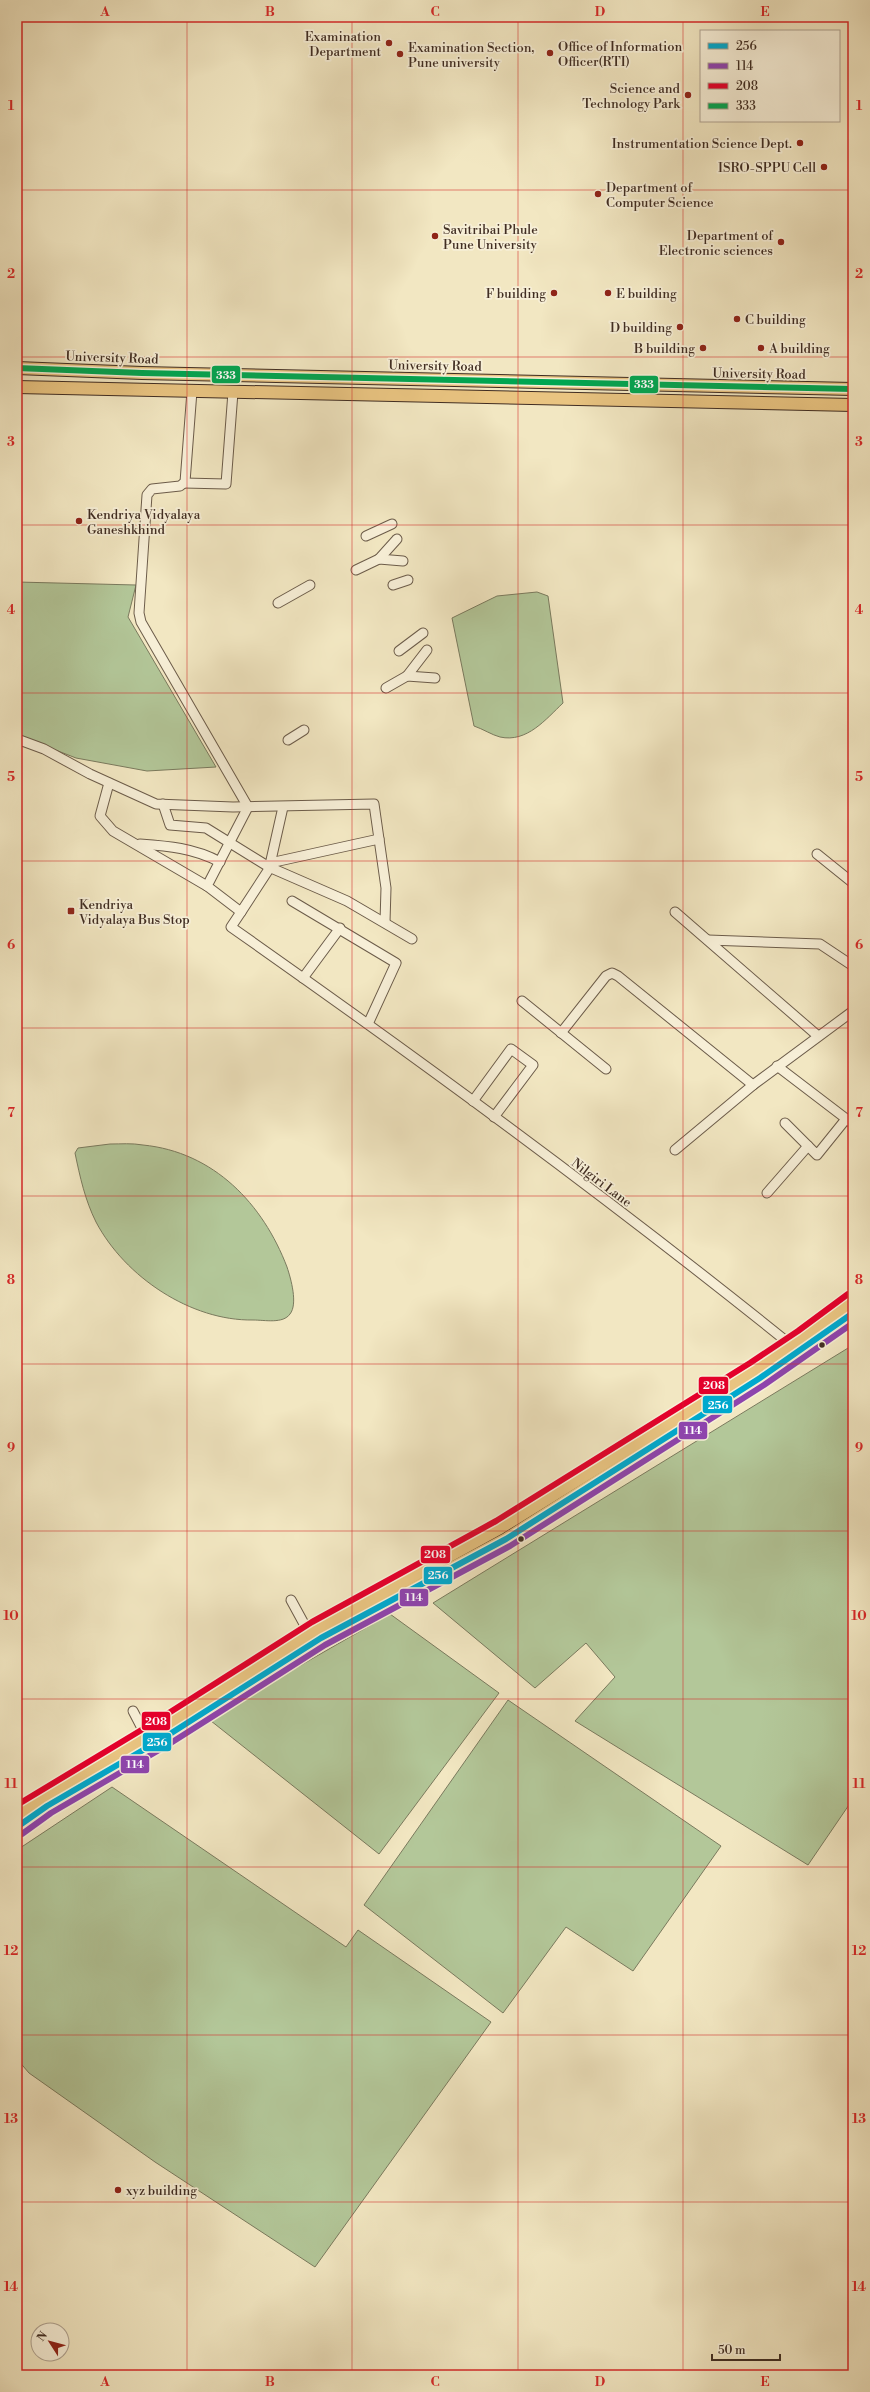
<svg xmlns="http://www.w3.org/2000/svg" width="870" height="2392" font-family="'Libre Bodoni',serif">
<rect width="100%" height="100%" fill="#f2e7c2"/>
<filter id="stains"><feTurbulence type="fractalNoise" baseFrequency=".005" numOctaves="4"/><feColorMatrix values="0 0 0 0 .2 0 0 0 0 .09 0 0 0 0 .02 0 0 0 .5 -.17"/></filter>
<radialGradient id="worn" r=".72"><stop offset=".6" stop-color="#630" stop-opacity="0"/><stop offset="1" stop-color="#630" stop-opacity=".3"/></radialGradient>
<g fill="#b3c799" stroke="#7a7a5e">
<path d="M17 582 136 585 128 617 216 767 147 771 76 758 17 735Z"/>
<path d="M537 592 548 596 563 703C546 719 527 743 500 737 492 735 483 729 474 726L452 618 497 596Z"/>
<path d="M110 1144C121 1144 132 1143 143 1145 214 1152 263 1204 287 1267 291 1279 298 1304 290 1314 283 1324 265 1320 253 1320 191 1321 125 1277 96 1222 85 1200 80 1177 75 1153L78 1148Z"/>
<path d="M853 1345V1799L808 1865 575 1721 615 1677 586 1643 535 1688 433 1603Z"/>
<path d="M390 1614 499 1693 379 1854 206 1717 221 1711Z"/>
<path d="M508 1700 721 1846 633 1971 566 1927 503 2013 364 1905Z"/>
<path d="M112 1787 346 1947 358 1930 491 2022 315 2267 155 2162 29 2073 17 2059V1850Z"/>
</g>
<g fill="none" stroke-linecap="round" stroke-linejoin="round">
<defs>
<g id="minor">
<path d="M192 391 185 482 180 486 152 489 147 495 139 613 141 622 248 807 207 886 241 912 269 869 283 807"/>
<path d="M184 483 226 484 233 392"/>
<path d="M366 536 392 524"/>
<path d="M379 559 397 539"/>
<path d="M356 570 379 559 403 561"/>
<path d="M393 585 408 580"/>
<path d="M278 603 310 585"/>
<path d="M399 651 423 633"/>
<path d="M407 676 427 650"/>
<path d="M386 688 407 676 435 678"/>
<path d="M17 739 44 749 90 774 156 804 233 807 374 804 379 839 270 863"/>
<path d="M288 740 304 730"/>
<path d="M109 783 100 816 113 831 207 886"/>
<path d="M163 804 170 825 206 828 269 867 347 901 412 939"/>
<path d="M379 839 386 888 385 922"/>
<path d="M140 844C168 846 194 848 220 862"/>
<path d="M817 854 853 883"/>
<path d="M292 901 396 963 368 1024"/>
<path d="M241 912 231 927C422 1061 610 1199 791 1345"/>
<path d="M675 912 818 1036"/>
<path d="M708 940 820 944 853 966"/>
<path d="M303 978 340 928"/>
<path d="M522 1001 606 1069"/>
<path d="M561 1033 606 976 612 973 618 976 753 1085"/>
<path d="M777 1066 853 1124"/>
<path d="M473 1101 511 1049 533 1065 494 1117"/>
<path d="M785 1123 817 1155 846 1119"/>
<path d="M675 1150 753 1085 853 1011"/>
<path d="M767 1193 808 1146"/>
<path d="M291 1600 309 1633"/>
<path d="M133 1711 146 1736"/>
</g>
<g id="major">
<path d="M17 368 142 373 853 389"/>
<path d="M17 387 853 405"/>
<path d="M17 1814 157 1730 316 1629 500 1528 754 1370 803 1338 853 1300"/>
<path d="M17 1827 47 1806 162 1739 321 1638 506 1539 760 1378 853 1313"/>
</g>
</defs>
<use href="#minor" stroke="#6c5c4a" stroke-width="11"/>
<use href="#major" stroke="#402d22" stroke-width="14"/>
<use href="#minor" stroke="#f7efd7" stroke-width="9"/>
<use href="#major" stroke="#e9c481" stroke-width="12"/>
<defs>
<path id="bus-1" d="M17 1827 47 1806 162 1739 321 1638 506 1539 760 1378 853 1313"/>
<path id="bus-2" d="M22 1834 51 1813 166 1746 325 1645 510 1546 764 1385 853 1323"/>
<path id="bus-3" d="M17 1805 153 1723 312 1622 496 1521 750 1363 798 1331 848 1294"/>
<path id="bus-4" d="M17 368 142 373 853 389"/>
</defs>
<use href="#bus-1" stroke="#f7efd7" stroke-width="9"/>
<use href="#bus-2" stroke="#f7efd7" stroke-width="9"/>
<use href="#bus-3" stroke="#f7efd7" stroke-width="9"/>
<use href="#bus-4" stroke="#f7efd7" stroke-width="9"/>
<use href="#bus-1" stroke="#00a9ce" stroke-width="6"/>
<use href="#bus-2" stroke="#8e44ad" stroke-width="6"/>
<use href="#bus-3" stroke="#e4002b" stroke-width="6"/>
<use href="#bus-4" stroke="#00a651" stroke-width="6"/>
</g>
<path fill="none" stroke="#d62828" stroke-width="1" stroke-opacity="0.55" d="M187 17V2375M352 17V2375M518 17V2375M683 17V2375M17 190H853M17 357H853M17 525H853M17 693H853M17 861H853M17 1028H853M17 1196H853M17 1364H853M17 1531H853M17 1699H853M17 1867H853M17 2035H853M17 2202H853"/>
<g fill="#8f2418" stroke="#f7efd7" stroke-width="1.5">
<circle cx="389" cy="43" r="4"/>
<circle cx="550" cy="53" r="4"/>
<circle cx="400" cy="54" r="4"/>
<circle cx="688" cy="95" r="4"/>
<circle cx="800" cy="143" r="4"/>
<circle cx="824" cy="167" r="4"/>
<circle cx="598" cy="194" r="4"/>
<circle cx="435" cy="236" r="4"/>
<circle cx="781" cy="242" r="4"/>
<circle cx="554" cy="293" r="4"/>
<circle cx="608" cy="293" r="4"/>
<circle cx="737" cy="319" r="4"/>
<circle cx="680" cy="327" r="4"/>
<circle cx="703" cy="348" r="4"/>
<circle cx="761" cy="348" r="4"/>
<circle cx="79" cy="521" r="4"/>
<rect x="67" y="907" width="8" height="8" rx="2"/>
<circle cx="118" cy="2190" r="4"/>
</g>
<g fill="#402d22" stroke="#f7efd7" stroke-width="1.5">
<circle cx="822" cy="1345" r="3.5"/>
<circle cx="521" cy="1539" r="3.5"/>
</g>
<g text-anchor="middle" stroke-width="3.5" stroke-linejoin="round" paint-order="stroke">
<g font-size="13" fill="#402d22" stroke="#f7efd7" text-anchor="start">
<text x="381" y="41" text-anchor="end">Examination<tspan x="381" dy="15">Department</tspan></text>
<text x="558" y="51">Office of Information<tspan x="558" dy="15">Officer(RTI)</tspan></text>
<text x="408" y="52">Examination Section,<tspan x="408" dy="15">Pune university</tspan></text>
<text x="680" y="93" text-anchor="end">Science and<tspan x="680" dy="15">Technology Park</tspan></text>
<text x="792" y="148" text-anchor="end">Instrumentation Science Dept.</text>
<text x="816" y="172" text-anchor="end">ISRO-SPPU Cell</text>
<text x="606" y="192">Department of<tspan x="606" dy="15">Computer Science</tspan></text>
<text x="443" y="234">Savitribai Phule<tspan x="443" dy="15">Pune University</tspan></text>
<text x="773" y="240" text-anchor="end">Department of<tspan x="773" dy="15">Electronic sciences</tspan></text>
<text x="546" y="298" text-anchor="end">F building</text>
<text x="616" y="298">E building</text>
<text x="745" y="324">C building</text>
<text x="672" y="332" text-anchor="end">D building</text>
<text x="695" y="353" text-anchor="end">B building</text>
<text x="769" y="353">A building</text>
<text x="87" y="519">Kendriya Vidyalaya<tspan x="87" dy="15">Ganeshkhind</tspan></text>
<text x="79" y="909">Kendriya<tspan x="79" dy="15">Vidyalaya Bus Stop</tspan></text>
<text x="126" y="2195">xyz building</text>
</g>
<g font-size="13" fill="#402d22" stroke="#f7efd7">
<text transform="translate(112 357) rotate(2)" y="5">University Road</text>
<text transform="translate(435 365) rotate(1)" y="5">University Road</text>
<text transform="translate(759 373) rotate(1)" y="5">University Road</text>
<text transform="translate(602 1182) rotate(37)" y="5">Nilgiri Lane</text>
</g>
</g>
<g stroke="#f7efd7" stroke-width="1.5">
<rect x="211" y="365" width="30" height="19" rx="4" fill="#00a651"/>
<rect x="629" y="375" width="30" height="19" rx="4" fill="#00a651"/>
<rect x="698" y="1376" width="31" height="19" rx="4" fill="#e4002b"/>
<rect x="702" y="1395" width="31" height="19" rx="4" fill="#00a9ce"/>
<rect x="678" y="1421" width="30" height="19" rx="4" fill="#8e44ad"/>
<rect x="420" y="1545" width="31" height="19" rx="4" fill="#e4002b"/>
<rect x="423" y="1566" width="30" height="19" rx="4" fill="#00a9ce"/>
<rect x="399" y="1588" width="30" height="19" rx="4" fill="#8e44ad"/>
<rect x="141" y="1711" width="30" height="20" rx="4" fill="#e4002b"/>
<rect x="142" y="1732" width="30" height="20" rx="4" fill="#00a9ce"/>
<rect x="120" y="1755" width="30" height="19" rx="4" fill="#8e44ad"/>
</g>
<g font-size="11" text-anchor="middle" font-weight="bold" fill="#fff">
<text x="226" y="379">333</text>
<text x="644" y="388">333</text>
<text x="714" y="1389">208</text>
<text x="718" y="1409">256</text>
<text x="693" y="1434">114</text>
<text x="435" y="1558">208</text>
<text x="438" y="1579">256</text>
<text x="414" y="1601">114</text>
<text x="156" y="1725">208</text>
<text x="157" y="1746">256</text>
<text x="135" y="1768">114</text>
</g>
<rect width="870" height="2392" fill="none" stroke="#f2e7c2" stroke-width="44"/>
<rect x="700" y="30" width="140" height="92" fill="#f7efd7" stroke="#aea18f"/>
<rect x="708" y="43" width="20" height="6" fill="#00a9ce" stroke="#aea18f"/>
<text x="736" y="50" font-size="12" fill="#402d22">256</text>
<rect x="708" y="63" width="20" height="6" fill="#8e44ad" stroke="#aea18f"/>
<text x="736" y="70" font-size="12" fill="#402d22">114</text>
<rect x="708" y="83" width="20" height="6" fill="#e4002b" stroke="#aea18f"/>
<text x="736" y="90" font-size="12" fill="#402d22">208</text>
<rect x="708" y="103" width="20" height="6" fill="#00a651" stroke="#aea18f"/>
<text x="736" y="110" font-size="12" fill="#402d22">333</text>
<g transform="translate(50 2342) rotate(306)"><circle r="19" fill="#f7efd7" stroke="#aea18f"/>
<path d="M0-3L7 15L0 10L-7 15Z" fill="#8f2418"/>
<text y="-6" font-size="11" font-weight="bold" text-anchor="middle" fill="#402d22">N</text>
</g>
<path d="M712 2354v6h68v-6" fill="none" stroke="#402d22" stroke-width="2"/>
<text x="718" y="2354" font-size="12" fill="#402d22" stroke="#f7efd7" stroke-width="3" paint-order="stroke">50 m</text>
<rect x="22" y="22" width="826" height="2348" fill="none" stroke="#d62828" stroke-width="1.5"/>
<g font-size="13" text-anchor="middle" font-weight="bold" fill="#d62828">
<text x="105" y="16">A</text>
<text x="270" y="16">B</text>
<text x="435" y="16">C</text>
<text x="600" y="16">D</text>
<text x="765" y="16">E</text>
<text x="11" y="110">1</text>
<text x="859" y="110">1</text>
<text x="11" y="278">2</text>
<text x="859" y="278">2</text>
<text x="11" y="446">3</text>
<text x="859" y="446">3</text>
<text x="11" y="614">4</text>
<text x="859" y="614">4</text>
<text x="11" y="781">5</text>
<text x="859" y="781">5</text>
<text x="11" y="949">6</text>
<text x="859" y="949">6</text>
<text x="11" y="1117">7</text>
<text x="859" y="1117">7</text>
<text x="11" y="1284">8</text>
<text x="859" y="1284">8</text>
<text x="11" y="1452">9</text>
<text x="859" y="1452">9</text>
<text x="11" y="1620">10</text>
<text x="859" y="1620">10</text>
<text x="11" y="1788">11</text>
<text x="859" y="1788">11</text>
<text x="11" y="1955">12</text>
<text x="859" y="1955">12</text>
<text x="11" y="2123">13</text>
<text x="859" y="2123">13</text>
<text x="11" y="2291">14</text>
<text x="859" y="2291">14</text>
<text x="105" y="2386">A</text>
<text x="270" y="2386">B</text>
<text x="435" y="2386">C</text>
<text x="600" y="2386">D</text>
<text x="765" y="2386">E</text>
</g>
<rect width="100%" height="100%" filter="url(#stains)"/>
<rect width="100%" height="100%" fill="url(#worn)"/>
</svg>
